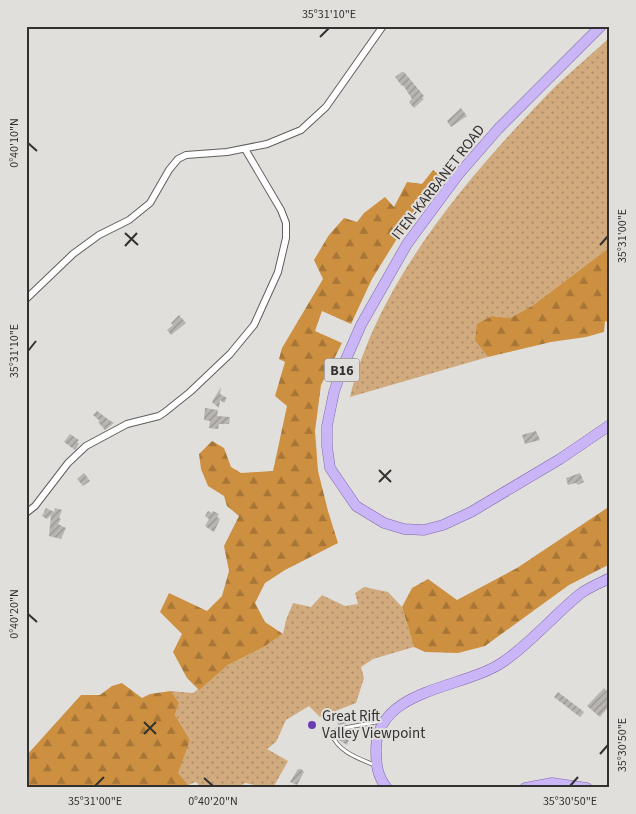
<svg xmlns="http://www.w3.org/2000/svg" width="636" height="814" font-family="'Source Sans 3',sans-serif">
<defs>
<pattern id="grass-dots" width="8" height="8" patternUnits="userSpaceOnUse" patternTransform="scale(1.25)"><rect width="8" height="8" fill="#d1aa7d"/><path d="M2 2h.1M6 6h.1" fill="none" stroke="#aa8b67" stroke-width="1.8" stroke-linecap="round"/></pattern>
<pattern id="forest-firs" width="22" height="20" patternUnits="userSpaceOnUse" patternTransform="scale(1.25)"><rect width="22" height="20" fill="#cd8f40"/><path d="M5 1l3.5 6h-7zM16 11l3.5 6h-7z" fill="#a77536"/></pattern>
<pattern id="building-hatch" width="6" height="6" patternUnits="userSpaceOnUse" patternTransform="scale(1.25)"><rect width="6" height="6" fill="#b8b5b3"/><path d="M-1 1l2-2M0 6l6-6M5 7l2-2" fill="none" stroke="#969492"/></pattern>
</defs>
<rect width="100%" height="100%" fill="#e1dfdc"/>
<g fill="url(#grass-dots)">
<path d="M610 37V247L532 306 510 318 492 316 475 341 488 357 350 397C378 282 466 179 546 96 566 75 589 57 610 37Z"/>
<path d="M364 587 388 592 402 607 414 647 373 659 361 667 364 678 356 703 320 717 309 706 286 720 276 742 267 749 288 761 274 786H260L245 783 238 788H202L196 782 188 785 187 788H184L176 769 190 740 175 715 179 703 171 691 193 693 228 665 262 648 283 634 286 620 293 603 311 607 322 595 345 606 358 604 355 593Z"/>
</g>
<g fill="url(#forest-firs)">
<path d="M433 170 441 176 398 237 372 279 351 324 322 311 315 331 342 343 321 385 315 431 318 471 328 511 338 543 285 570 265 583 255 603 265 622 283 634 262 648 228 665 199 690 187 678 173 652 182 634 160 612 169 593 207 611 222 596 229 571 224 546 239 516 227 506 224 496 208 486 201 469 199 454 212 441 224 448 231 467 241 473 273 471 287 406 275 396 285 362 279 359 282 348 323 279 314 260 329 235 344 218 357 222 364 213 385 197 394 207 407 182 422 184Z"/>
<path d="M610 247V323L605 321 604 332 586 337 551 342 488 357 475 341 477 324 492 316 510 318 532 306Z"/>
<path d="M610 506V564L569 585 485 646 458 653 425 652 414 647 402 607 412 588 428 579 457 600 517 568Z"/>
<path d="M122 683 142 698 150 694 171 691 179 703 175 715 190 740 178 773 188 785 187 788H26V756L81 695H100L112 686Z"/>
</g>
<g fill="url(#building-hatch)">
<path d="M402 72H404L424 96 422 98 424 99 414 108 409 102 412 99 403 85 402 86 395 77Z"/>
<path d="M461 108 467 116 451 127 447 121Z"/>
<path d="M179 315 186 323 171 335 167 330 173 325 171 323Z"/>
<path d="M221 387 220 394 227 398 224 403 220 400 219 408 212 402Z"/>
<path d="M205 408 218 410 217 416 230 417 229 424H219L218 429 209 428 210 421 204 420Z"/>
<path d="M97 411 109 420 114 423 105 430 98 422 100 421 93 415Z"/>
<path d="M536 431 540 440 525 444 522 435Z"/>
<path d="M70 434 79 440 77 442 79 444 75 450 64 442Z"/>
<path d="M84 473 90 481 83 486 77 479Z"/>
<path d="M580 473 584 482 578 485 576 483 568 485 566 478Z"/>
<path d="M46 508 54 512 55 508 62 510 59 518 61 519 58 524 66 528 61 539 49 536 51 515 47 519 42 516Z"/>
<path d="M208 511 212 513 213 511 219 514 217 517 220 519 214 532 205 526 209 519 205 516Z"/>
<path d="M604 688 610 694V705L600 717 587 706Z"/>
<path d="M558 692 584 712 580 717 554 697Z"/>
<path d="M350 716 352 722 338 725 337 721Z"/>
<path d="M346 731 352 733 347 745 339 740 342 732Z"/>
<path d="M298 769H301L304 772 297 785 290 782Z"/>
</g>
<g fill="none" stroke-linecap="round" stroke-linejoin="round">
<defs>
<path id="service" d="M374 765C358 758 339 752 332 735L338 729 382 721"/>
<g id="minor">
<path d="M26 299 73 254 99 235 129 220 150 203 169 170 178 159 186 155 227 152 267 144 301 130 326 107 383 26"/>
<path d="M26 513 35 506 68 463 86 446 127 424 159 416 165 412 190 392 230 354 254 325 278 272 286 238V223L281 210 245 149"/>
</g>
<g id="primary">
<path d="M601 26 498 129 458 175 407 244 361 325 343 366 334 392 327 426V446L330 468 356 506 384 523 404 529 424 530 443 525 471 512 560 459 610 425"/>
<path d="M387 788C377 776 376 764 376 749 377 688 464 689 503 662 531 643 553 616 580 594 589 587 600 583 610 578"/>
<path d="M525 788 552 783 587 788"/>
</g>
</defs>
<use href="#service" stroke="#605e5c" stroke-width="4.5"/>
<use href="#minor" stroke="#605e5c" stroke-width="8"/>
<use href="#primary" stroke="#7e66ad" stroke-width="11"/>
<use href="#service" stroke="#fff" stroke-width="3"/>
<use href="#minor" stroke="#fff" stroke-width="6"/>
<use href="#primary" stroke="#cab5f7" stroke-width="10"/>
</g>
<path fill="none" stroke="#323130" stroke-width="2" d="M320 37 329 28M28 143 37 151M125 233 138 245M600 245 608 236M125 246 137 233M28 351 36 341M379 470 391 482M379 482 391 470M28 614 37 622M144 722 156 734M144 734 156 722M600 754 608 745M204 778 213 786M95 786 104 777M570 786 578 777"/>
<circle fill="#6b3cb3" stroke="#e1dfdc" stroke-width="2" cx="312" cy="725" r="5"/>
<g text-anchor="middle" stroke-width="4" stroke-linejoin="round" paint-order="stroke">
<rect fill="#e1dfdc" stroke="#666564" stroke-width="1" x="324.5" y="358.5" width="35" height="23" rx="4"/>
<g font-size="14" font-weight="bold" fill="#323130">
<text x="342" y="375">B16</text>
</g>
<g font-size="15" fill="#323130" stroke="#e1dfdc">
<text transform="translate(438 182) rotate(-52)" y="5">ITEN-KARBANET ROAD</text>
</g>
<g font-size="15" fill="#323130" stroke="#e1dfdc" text-anchor="start">
<text x="322" y="721">Great Rift<tspan x="322" dy="17">Valley Viewpoint</tspan></text>
</g>
</g>
<rect width="636" height="814" fill="none" stroke="#e1dfdc" stroke-width="55"/>
<rect x="28" y="28" width="580" height="758" fill="none" stroke="#323130" stroke-width="2"/>
<g font-size="12" text-anchor="middle" fill="#323130">
<text x="329" y="18">35°31'10"E</text>
<text transform="translate(14 143) rotate(-90)" y="4">0°40'10"N</text>
<text transform="translate(622 236) rotate(-90)" y="4">35°31'00"E</text>
<text transform="translate(14 351) rotate(-90)" y="4">35°31'10"E</text>
<text transform="translate(14 614) rotate(-90)" y="4">0°40'20"N</text>
<text transform="translate(622 745) rotate(-90)" y="4">35°30'50"E</text>
<text x="95" y="805">35°31'00"E</text>
<text x="213" y="805">0°40'20"N</text>
<text x="570" y="805">35°30'50"E</text>
</g>
</svg>
